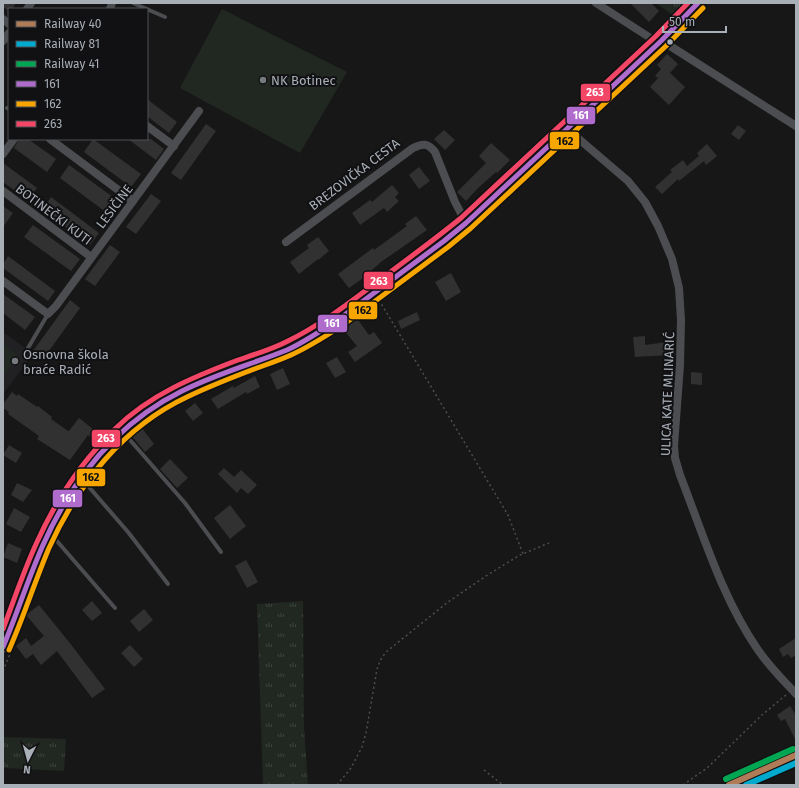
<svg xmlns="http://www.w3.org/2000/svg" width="799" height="788" font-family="'Fira Sans',sans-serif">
<defs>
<pattern id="grass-tufts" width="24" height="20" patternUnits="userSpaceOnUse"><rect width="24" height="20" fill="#212721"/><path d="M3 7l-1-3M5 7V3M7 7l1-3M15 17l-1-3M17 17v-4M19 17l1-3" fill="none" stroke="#3e443f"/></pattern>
</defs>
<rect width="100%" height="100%" fill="#171717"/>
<path fill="#212123" d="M3 332 33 354 3 394Z"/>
<g fill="url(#grass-tufts)">
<path d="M656 3H686L674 16Z"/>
<path d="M303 601 304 726 308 785H263L257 604Z"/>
<path d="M3 737 66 739 64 771 3 768Z"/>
</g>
<g fill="#212721">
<path d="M222 9 347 72 300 153 180 88Z"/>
<path d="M3 344 18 356 3 377Z"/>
</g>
<g fill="#313132">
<path d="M3 3H16L12 9H9V11L3 7Z"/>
<path d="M630 3H651L659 11 649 22Z"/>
<path d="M667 54 678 64 670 73 685 87 669 105 650 87 658 78 655 76 661 69 657 65Z"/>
<path d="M147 99 177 122 169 133 147 116Z"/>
<path d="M206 124 216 131 181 180 171 173Z"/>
<path d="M738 125 746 131 739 140 731 134Z"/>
<path d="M444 130 455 140 445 150 434 139Z"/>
<path d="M19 139H28L56 159 47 172 14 148Z"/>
<path d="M93 139 141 174 131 187 84 152Z"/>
<path d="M128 139H151L164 149 156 160Z"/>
<path d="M491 143 510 160 497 173 496 172 478 188 466 201 457 192 486 163 479 156Z"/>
<path d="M707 144 717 156 706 165 704 161 679 181 678 179 662 194 655 187 672 172 670 170 683 160 687 166 699 156 697 153Z"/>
<path d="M3 163 37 188 28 200 3 182Z"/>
<path d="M69 165 117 200 107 213 60 178Z"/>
<path d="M419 167 430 181 419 189 409 175Z"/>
<path d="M392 185 399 193 395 197 399 201 387 212 384 208 360 225 352 213 370 200 372 202Z"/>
<path d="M151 194 161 201 136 234 126 227Z"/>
<path d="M51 197 99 233 90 245 42 210Z"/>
<path d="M3 206 13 213 3 227Z"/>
<path d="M416 216 427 230 381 262 363 278 349 288 338 274 373 248 374 250 407 226 405 224Z"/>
<path d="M33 225 80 259 71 271 24 237Z"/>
<path d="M318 237 329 251 318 260V259L299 274 290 262 309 248 307 245Z"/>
<path d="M110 245 120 252 95 286 85 279Z"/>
<path d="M8 256 55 291 48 301 3 268V264Z"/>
<path d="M451 273 461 292 446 301 435 282Z"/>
<path d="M3 294 35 317 25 330 3 313Z"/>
<path d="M70 300 80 308 43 359 33 351Z"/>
<path d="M417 312 420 320 401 329 398 321Z"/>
<path d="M356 317 369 335 374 332 382 343 355 362 348 352 357 346 342 328Z"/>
<path d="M645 336V345L667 342 669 355 635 357 633 337Z"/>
<path d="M337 357 346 372 335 378 326 363Z"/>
<path d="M283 368 290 384 277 390 270 374Z"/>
<path d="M691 372 702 373V385L691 384Z"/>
<path d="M255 376 260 387 247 394 246 392 218 409 211 399 233 386 234 388Z"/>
<path d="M12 392 17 396 18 394 37 407 38 406 52 417 51 419 68 431H69L79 418 99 434 94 440 88 435 70 460 37 439 39 436 8 414 9 412 3 408V404Z"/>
<path d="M195 403 203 413 193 421 185 411Z"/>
<path d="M141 427 154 444 145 452 131 435Z"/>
<path d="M9 445 22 453 16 463 3 455Z"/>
<path d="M170 459 188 478 177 488 160 469Z"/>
<path d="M224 468 234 477 241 470 257 485 248 494 241 488 237 493 218 474Z"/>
<path d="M17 483 32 490 23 502 11 495Z"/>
<path d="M230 505 246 526 230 539 214 518Z"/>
<path d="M14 508 30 517 21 532 6 524Z"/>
<path d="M8 543 22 549 17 563 3 557Z"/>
<path d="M246 560 258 582 247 588 235 566Z"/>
<path d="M92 601 102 613 92 621 82 610Z"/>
<path d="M39 605 69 642 105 689 92 698 57 651 41 665 33 654 26 659 16 646 26 638 31 646 44 636 26 615Z"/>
<path d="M144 609 153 620 139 632 130 621Z"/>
<path d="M796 638V655L791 658 788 654 783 657 779 649Z"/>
<path d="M130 645 143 659 134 667 121 653Z"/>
<path d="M790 706 796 715V741L785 719 781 721 777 715Z"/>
</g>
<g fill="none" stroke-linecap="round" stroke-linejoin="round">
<g stroke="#4d4e51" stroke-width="1.5" stroke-dasharray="2 3" stroke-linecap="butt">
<path d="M379 300 508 515 523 554"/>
<path d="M3 671 10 654"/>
<path d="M484 770 503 785"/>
<path d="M337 785 351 768 362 747 366 733 377 669 381 659 386 652 448 602 489 574 520 555 549 543"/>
<path d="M683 785 707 768 762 715 786 695"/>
</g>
<g stroke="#4c4d50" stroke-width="4">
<path d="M133 3 165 17"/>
<path d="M7 108 9 109"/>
<path d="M28 348 48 314"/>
<path d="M123 432 185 503 221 552"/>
<path d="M82 479 128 532 168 584"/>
<path d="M50 533 115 608"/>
</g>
<g stroke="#4c4d50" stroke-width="8">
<path d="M596 3 652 39 667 44 796 126"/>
<path d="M27 9 31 3"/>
<path d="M110 9 112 3"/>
<path d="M3 19 9 24"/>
<path d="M3 41 9 33"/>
<path d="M147 126 174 146"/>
<path d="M566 128 628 181 645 202 658 226 672 259 679 288 681 320 680 365 674 446 675 458 680 475C703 534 722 598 758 650 769 666 783 680 796 694"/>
<path d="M50 139 133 201"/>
<path d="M3 154 14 139"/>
<path d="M3 191 91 257"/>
<path d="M286 242 413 148C423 143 428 143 435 152L455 202 466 223"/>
<path d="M3 281 48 314 56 306 199 111"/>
</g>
<path stroke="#4b4c4e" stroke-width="11" d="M3 647C20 609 31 569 49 532 69 489 110 435 150 409 192 382 242 367 288 349L322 330 339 319 444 241 466 223 661 41 698 3"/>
<defs>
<path id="bus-1" d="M3 647C17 614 28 579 43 545 72 480 117 423 182 391 216 374 252 364 287 350 305 342 322 330 339 319L444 241 466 223 661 41 698 3"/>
<path id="bus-2" d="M9 650C24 616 35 581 49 548 78 484 123 427 187 397 210 386 233 377 257 368 268 364 280 360 291 355 309 347 326 336 343 325L448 247 471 228 666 46 703 8"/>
<path id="bus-3" d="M3 629C14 600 24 570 37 542 56 500 82 461 115 429 149 395 193 377 238 360 253 355 270 350 286 342 319 326 348 304 377 282 405 261 434 240 461 218L656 36 688 3"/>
</defs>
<use href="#bus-1" stroke="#111113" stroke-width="8"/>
<use href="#bus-2" stroke="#111113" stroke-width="8"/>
<use href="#bus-3" stroke="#111113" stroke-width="8"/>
<use href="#bus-1" stroke="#b06ccc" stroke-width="5"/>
<use href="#bus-2" stroke="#f7a600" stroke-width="5"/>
<use href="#bus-3" stroke="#f34667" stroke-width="5"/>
<defs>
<path id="rail-1" d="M729 785 796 755"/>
<path id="rail-2" d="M746 785 796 763"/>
<path id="rail-3" d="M726 779 793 749"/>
</defs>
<use href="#rail-1" stroke="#111113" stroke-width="9"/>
<use href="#rail-2" stroke="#111113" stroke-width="9"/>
<use href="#rail-3" stroke="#111113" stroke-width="9"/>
<use href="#rail-1" stroke="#b07c57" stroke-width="6"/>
<use href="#rail-2" stroke="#00a9ce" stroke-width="6"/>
<use href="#rail-3" stroke="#00a651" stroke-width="6"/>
</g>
<circle fill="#a9afb7" stroke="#111113" stroke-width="1.5" cx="670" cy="42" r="3.5"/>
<g fill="#767a7f" stroke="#111113" stroke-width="1.5">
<circle cx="263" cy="80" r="4"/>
<circle cx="15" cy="361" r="4"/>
</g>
<g text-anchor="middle" stroke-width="4" stroke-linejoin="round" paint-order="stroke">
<g font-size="13" fill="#a9afb7" stroke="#111113" text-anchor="start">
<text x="271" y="85">NK Botinec</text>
<text x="23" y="359">Osnovna škola<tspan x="23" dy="15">braće Radić</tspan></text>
</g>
<g font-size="13" fill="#a9afb7" stroke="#111113">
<text transform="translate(354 174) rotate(-37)" y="5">BREZOVIČKA CESTA</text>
<text transform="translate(114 206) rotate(-53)" y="5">LESIČINE</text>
<text transform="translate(54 214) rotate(37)" y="5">BOTINEČKI KUTI</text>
<text transform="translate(667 394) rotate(-88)" y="5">ULICA KATE MLINARIĆ</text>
</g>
</g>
<g stroke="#111113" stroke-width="1.5">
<rect x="580" y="83" width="31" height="19" rx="4" fill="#f34667"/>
<rect x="566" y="106" width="30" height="19" rx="4" fill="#b06ccc"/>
<rect x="549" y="131" width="31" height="19" rx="4" fill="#f7a600"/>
<rect x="363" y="271" width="31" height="19" rx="4" fill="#f34667"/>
<rect x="348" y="301" width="30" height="19" rx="4" fill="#f7a600"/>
<rect x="317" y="314" width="31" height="19" rx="4" fill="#b06ccc"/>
<rect x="91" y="429" width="30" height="19" rx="4" fill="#f34667"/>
<rect x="76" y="468" width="30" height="19" rx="4" fill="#f7a600"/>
<rect x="52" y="489" width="31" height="19" rx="4" fill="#b06ccc"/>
</g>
<g font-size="11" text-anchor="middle" font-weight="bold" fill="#fff">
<text x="595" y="96">263</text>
<text x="581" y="119">161</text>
<text x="379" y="285">263</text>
<text x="332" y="327">161</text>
<text x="106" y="442">263</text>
<text x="68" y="502">161</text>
</g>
<g font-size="11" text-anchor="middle" font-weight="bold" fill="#111">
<text x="565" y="145">162</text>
<text x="363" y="314">162</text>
<text x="91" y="481">162</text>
</g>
<rect width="799" height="788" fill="none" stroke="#a9afb7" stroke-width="8"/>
<rect x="8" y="8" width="140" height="132" fill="#111113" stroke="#4e5055"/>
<rect x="16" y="21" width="20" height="6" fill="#b07c57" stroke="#4e5055"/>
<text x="44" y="28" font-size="12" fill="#a9afb7">Railway 40</text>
<rect x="16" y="41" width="20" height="6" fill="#00a9ce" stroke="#4e5055"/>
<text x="44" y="48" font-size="12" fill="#a9afb7">Railway 81</text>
<rect x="16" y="61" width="20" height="6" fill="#00a651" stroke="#4e5055"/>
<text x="44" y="68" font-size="12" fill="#a9afb7">Railway 41</text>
<rect x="16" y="81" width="20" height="6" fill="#b06ccc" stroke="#4e5055"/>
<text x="44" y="88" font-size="12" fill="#a9afb7">161</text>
<rect x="16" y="101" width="20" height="6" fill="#f7a600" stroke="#4e5055"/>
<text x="44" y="108" font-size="12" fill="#a9afb7">162</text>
<rect x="16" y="121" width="20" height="6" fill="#f34667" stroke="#4e5055"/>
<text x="44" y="128" font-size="12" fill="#a9afb7">263</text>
<g transform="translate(28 760) rotate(186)" stroke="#111113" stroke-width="3" paint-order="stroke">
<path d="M0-3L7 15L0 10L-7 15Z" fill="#a9afb7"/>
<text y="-6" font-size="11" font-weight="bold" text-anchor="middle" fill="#a9afb7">N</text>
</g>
<path d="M663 26v6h63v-6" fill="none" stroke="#a9afb7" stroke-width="2"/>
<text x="669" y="26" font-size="12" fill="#a9afb7" stroke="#111113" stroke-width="3" paint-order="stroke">50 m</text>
</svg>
